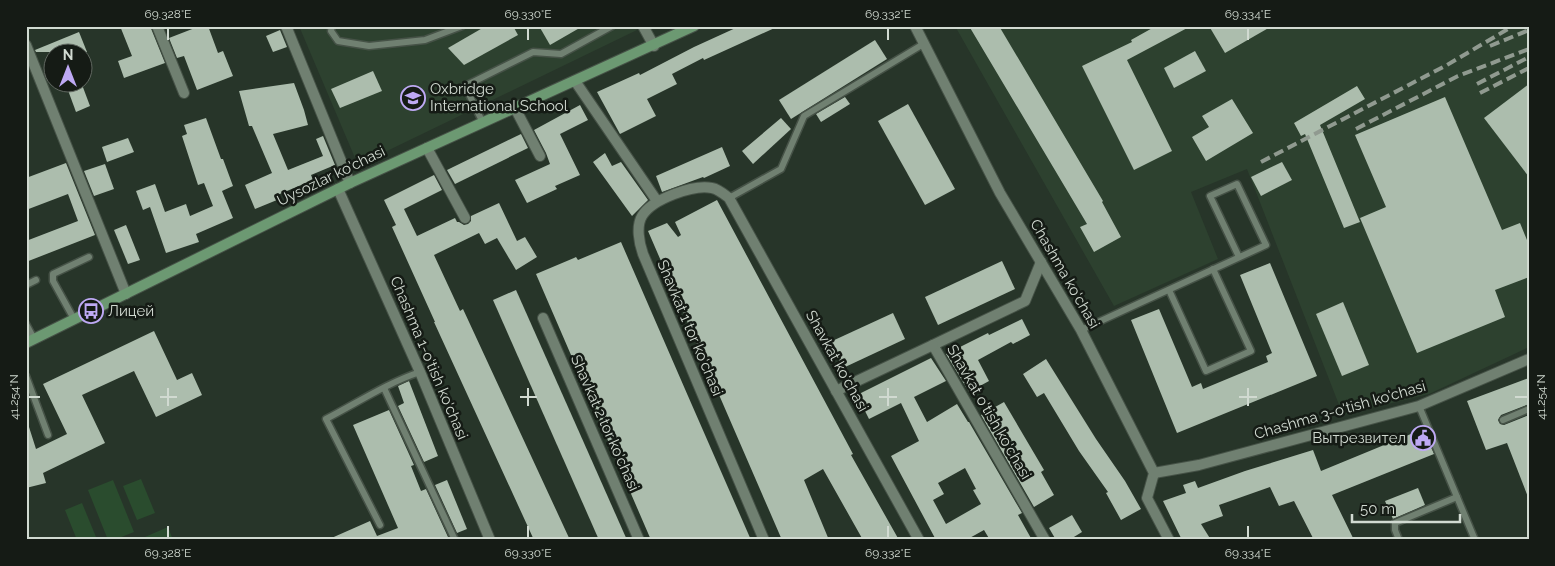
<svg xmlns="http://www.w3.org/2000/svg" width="1555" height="566" font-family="Raleway,sans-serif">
<rect width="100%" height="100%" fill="#273529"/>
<g fill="#2d412f">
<path d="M299 26H635L637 30 358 165Z"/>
<path d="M955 26H1529V347L1429 394 1343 415 1247 169 1191 192 1218 259 1114 306Z"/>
</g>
<g fill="#2a4c2e">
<path d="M141 479 155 513 137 520 123 486Z"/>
<path d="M113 480 134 532 114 540H108L88 490Z"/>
<path d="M82 503 96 537 90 540H77L65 510Z"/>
<path d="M168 527 173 540H138Z"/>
</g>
<g fill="#acbdad" fill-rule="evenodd">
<path d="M120 26H150L165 63 124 78 118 61 132 56Z"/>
<path d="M200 26H208L218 53 223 51 233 76 197 90 184 56 177 58 169 38Z"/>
<path d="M486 26H513L518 35 464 65 448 48Z"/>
<path d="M539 26H583L550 45Z"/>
<path d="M740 26H779L704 60 703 58 672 74 677 84 647 99 656 116 620 134 597 92 639 73 640 75 694 47Z"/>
<path d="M969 26H999L1103 201 1102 202 1121 237 1094 252 1080 227 1087 224Z"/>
<path d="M1156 26H1191L1127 60 1172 151 1134 170 1082 66 1132 42 1131 40Z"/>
<path d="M1209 26H1272L1225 53Z"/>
<path d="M280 30 287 47 273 52 266 36Z"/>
<path d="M79 32 87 52H36L35 50Z"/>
<path d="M875 40 887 59 791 119 779 100Z"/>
<path d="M1195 51 1206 71 1174 88 1164 68Z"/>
<path d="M373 71 382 91 340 108 331 89Z"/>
<path d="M65 82H81L90 106 76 112Z"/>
<path d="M294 83 304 110 308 125 273 134 288 170 323 156 316 139 323 136 335 165 311 175 313 180 275 196 277 200 255 209 245 185 272 173 252 126H249L239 91Z"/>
<path d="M1529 84V177L1484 118Z"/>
<path d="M1357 86 1365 99 1320 125 1360 222 1344 228 1305 134 1301 136 1294 123Z"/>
<path d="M845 97 850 104 821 122 816 114Z"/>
<path d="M1445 97 1502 230 1520 223 1529 245V277L1495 290 1505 317 1417 353 1360 218 1386 207 1355 135Z"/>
<path d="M1232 99 1253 133 1206 161 1192 137 1209 127 1202 116Z"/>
<path d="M908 104 955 189 925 205 878 121Z"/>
<path d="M580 105 588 120 560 134 580 175 555 186 557 189 527 203 515 180 550 164 546 153 534 130Z"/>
<path d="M206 118 221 159H223L233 186 222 191 233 218 196 234 199 242 166 253 150 207 143 210 136 191 155 184 165 212 186 204 190 216 213 206 204 183 198 185 182 136 187 134 184 125Z"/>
<path d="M781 118 791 129 753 164 742 151Z"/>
<path d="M521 134 528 148 455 184 447 170Z"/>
<path d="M128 138 134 152 107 162 102 147Z"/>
<path d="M722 147 730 166 704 178 703 177 662 192 656 176Z"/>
<path d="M605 153 612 166 621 162 648 200 632 216 593 162Z"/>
<path d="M1282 162 1292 180 1261 196 1251 177Z"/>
<path d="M66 163 95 235 26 262V241L78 221 68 194 26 210V178Z"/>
<path d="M105 164 114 189 94 196 84 171Z"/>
<path d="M434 175 442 190 404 209 417 236 455 218 457 222H459L464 225 468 224 471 221V216L499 203 517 241 525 237 537 257 516 270 497 238 485 244 479 233 434 255 460 311 463 309 570 540H534L434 322H435L392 227 396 225 384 200Z"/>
<path d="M717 200 853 454 851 455 899 540H863L823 469 804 480 829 540H782L648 231 667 223 678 237 681 235 675 222Z"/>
<path d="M126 225 140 260 128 264 114 230Z"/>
<path d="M621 242 688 396 751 540H651L536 274 574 258 576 257 578 260Z"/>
<path d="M1002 261 1015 289 938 325 925 297Z"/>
<path d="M1270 263 1317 376 1177 433 1131 320 1159 309 1192 387 1201 383 1203 389 1268 362 1266 356 1272 353 1240 275Z"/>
<path d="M516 290 584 443 627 540H599L493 300Z"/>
<path d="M1343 302 1369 365 1342 376 1316 314Z"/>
<path d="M893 313 905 339 843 368 830 342Z"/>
<path d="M1022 319 1030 335 1013 344 1011 342 978 360 989 381 969 392 946 354 988 333 989 335Z"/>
<path d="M154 331 177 380 192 373 202 395 156 417 134 371 82 395 105 443 43 473 46 483 26 488V427H29L36 449 67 434 43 384Z"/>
<path d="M931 358 946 381 914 397 927 422 957 404 968 422H969L1022 513 1018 515 1032 540H990L984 530 966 540H936L891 456 919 441 901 403 869 419 857 395ZM965 468 976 489 973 490 981 504 946 524 933 500 944 494 938 483Z"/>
<path d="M1046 359 1096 439 1125 481 1141 509 1121 520 1106 493 1108 492 1079 451 1044 393 1037 397 1023 374Z"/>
<path d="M1529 378V404L1501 415 1498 420 1500 424 1504 425 1529 415 1528 497 1507 443 1486 450 1467 401Z"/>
<path d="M409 381 438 456 424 462 398 406 404 403 398 386Z"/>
<path d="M1004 402 1044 470 1041 472 1054 495 1034 507 981 415Z"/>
<path d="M389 410 414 465 411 466 421 491 426 489 448 537 441 540H327L370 521 377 536 398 528 353 425Z"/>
<path d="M1423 429 1434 454 1332 495 1354 540H1314L1294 501 1279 506 1270 487 1219 505 1223 516 1201 524 1211 540H1182L1163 501 1186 493 1183 485 1195 481 1198 488 1245 471 1313 450 1321 471Z"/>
<path d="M447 480 467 529 457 533 435 485Z"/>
<path d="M1418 488 1425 505 1393 519 1385 501Z"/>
<path d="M1072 515 1082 532 1069 540H1056L1049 528Z"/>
</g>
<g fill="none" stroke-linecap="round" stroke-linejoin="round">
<defs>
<g id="service">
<path d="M332 26 331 31 338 41 369 46 425 40 462 26"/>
<path d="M483 123 465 86 533 52 561 54 612 26"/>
<path d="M729 198 781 169 804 116 925 43"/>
<path d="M26 285 36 280"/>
<path d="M1169 290 1206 371 1251 351 1213 269"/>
<path d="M74 319 53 281V274L89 257"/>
<path d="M26 324 34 339"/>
<path d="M1081 330 1266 245 1237 184 1210 196 1239 257"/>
<path d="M26 376 48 435"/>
<path d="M384 388 455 540"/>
<path d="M1419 406 1475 540"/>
<path d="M1503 420 1529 409"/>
<path d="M380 525 326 419C357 403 387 383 420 372"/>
<path d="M1399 540 1395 530V523L1457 497"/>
</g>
<g id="minor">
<path d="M157 26 184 93"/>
<path d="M286 26 350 183"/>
<path d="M643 26 654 46"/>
<path d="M915 26 1000 193 1081 330 1154 473 1147 498 1169 540"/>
<path d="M26 45 126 294"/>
<path d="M575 81 657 201"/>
<path d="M515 108 540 156"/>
<path d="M427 148 465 218"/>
<path d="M338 189 420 372 490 540"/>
<path d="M1041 262 1025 301 933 345 1045 540"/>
<path d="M543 318 639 540"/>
<path d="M836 391 933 345"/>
<path d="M1154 473 1199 465 1419 406 1529 359"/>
<path d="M764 540 643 254C639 243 636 226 642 216 652 199 694 184 712 188 718 189 724 194 729 198L919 540"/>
</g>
<path id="secondary" d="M26 343 350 183 694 26"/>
</defs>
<use href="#service" stroke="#465247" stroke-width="9"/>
<use href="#minor" stroke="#465247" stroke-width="12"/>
<use href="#secondary" stroke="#465247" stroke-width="12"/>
<use href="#service" stroke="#708071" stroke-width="6"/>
<use href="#minor" stroke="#708071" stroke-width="10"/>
<use href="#secondary" stroke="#6c9972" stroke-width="10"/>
<g stroke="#909a90" stroke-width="4" stroke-dasharray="10 5" stroke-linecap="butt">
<path d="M1490 46 1529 30"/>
<path d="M1477 84 1529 57"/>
<path d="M1480 93 1529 68"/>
<path d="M1356 129 1458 76 1529 49"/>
<path d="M1261 162 1447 65 1513 26"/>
</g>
</g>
<path fill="none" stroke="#d1dad1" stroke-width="2" d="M168 28V40M528 28V40M888 28V40M1248 28V40M168 388V406M528 388V406M888 388V406M1248 388V406M28 397H40M160 397H177M520 397H537M879 397H897M1239 397H1257M1515 397H1528M168 526V538M528 526V538M888 526V538M1248 526V538"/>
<defs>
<symbol id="school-ring" viewBox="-11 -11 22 22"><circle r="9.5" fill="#151b15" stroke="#bea9f4" stroke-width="1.5"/><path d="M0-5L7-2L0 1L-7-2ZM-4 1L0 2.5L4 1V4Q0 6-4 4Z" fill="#bea9f4"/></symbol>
<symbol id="bus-ring" viewBox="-11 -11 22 22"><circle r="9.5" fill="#151b15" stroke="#bea9f4" stroke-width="1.5"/><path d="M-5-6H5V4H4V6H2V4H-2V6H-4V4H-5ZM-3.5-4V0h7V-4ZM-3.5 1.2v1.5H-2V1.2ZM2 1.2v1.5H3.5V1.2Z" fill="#bea9f4"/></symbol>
<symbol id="civic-ring" viewBox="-11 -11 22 22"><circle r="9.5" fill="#151b15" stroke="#bea9f4" stroke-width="1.5"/><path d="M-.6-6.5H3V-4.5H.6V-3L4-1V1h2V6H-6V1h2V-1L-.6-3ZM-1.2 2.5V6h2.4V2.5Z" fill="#bea9f4"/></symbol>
</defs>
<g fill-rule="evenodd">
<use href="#school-ring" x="399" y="84" width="28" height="28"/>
<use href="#bus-ring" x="77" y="297" width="28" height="28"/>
<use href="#civic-ring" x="1409" y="424" width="28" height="28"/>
</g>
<g text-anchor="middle" stroke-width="5" stroke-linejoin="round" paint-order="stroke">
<g font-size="15" fill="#d1dad1" stroke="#151b15" text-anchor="start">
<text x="430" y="94">Oxbridge<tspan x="430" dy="17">International School</tspan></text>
<text x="108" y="316">Лицей</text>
<text x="1406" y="443" text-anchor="end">Вытрезвител</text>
</g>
<g font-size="15" fill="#d1dad1" stroke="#151b15">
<text transform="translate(331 176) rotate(-26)" y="5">Uysozlar ko'chasi</text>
<text transform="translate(1065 274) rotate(60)" y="5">Chashma ko'chasi</text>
<text transform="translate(690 328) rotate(67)" y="5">Shavkat 1 tor ko'chasi</text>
<text transform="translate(429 358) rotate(67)" y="5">Chashma 1-o'tish ko'chasi</text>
<text transform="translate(837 361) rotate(61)" y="5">Shavkat ko'chasi</text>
<text transform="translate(1340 410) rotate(-16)" y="5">Chashma 3-o'tish ko'chasi</text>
<text transform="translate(989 412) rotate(60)" y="5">Shavkat o'tish ko'chasi</text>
<text transform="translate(605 423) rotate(66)" y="5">Shavkat 2 tor ko'chasi</text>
</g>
</g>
<rect width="1555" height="566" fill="none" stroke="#151b15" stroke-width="55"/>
<g transform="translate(68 68)"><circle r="24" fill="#151b15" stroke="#606760"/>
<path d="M0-4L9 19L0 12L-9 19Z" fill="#bea9f4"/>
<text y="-8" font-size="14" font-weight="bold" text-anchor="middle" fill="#d1dad1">N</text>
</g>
<path d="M1352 514v8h108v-8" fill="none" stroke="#d1dad1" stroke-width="2.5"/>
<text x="1360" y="514" font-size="15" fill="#d1dad1" stroke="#151b15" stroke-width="4" paint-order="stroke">50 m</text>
<rect x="28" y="28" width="1500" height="510" fill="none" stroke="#d1dad1" stroke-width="2"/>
<g font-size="12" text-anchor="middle" fill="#d1dad1">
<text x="168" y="18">69.328°E</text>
<text x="528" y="18">69.330°E</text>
<text x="888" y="18">69.332°E</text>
<text x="1248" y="18">69.334°E</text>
<text transform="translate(14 397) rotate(-90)" y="4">41.254°N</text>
<text transform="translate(1541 397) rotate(-90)" y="4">41.254°N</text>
<text x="168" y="557">69.328°E</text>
<text x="528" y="557">69.330°E</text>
<text x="888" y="557">69.332°E</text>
<text x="1248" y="557">69.334°E</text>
</g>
</svg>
